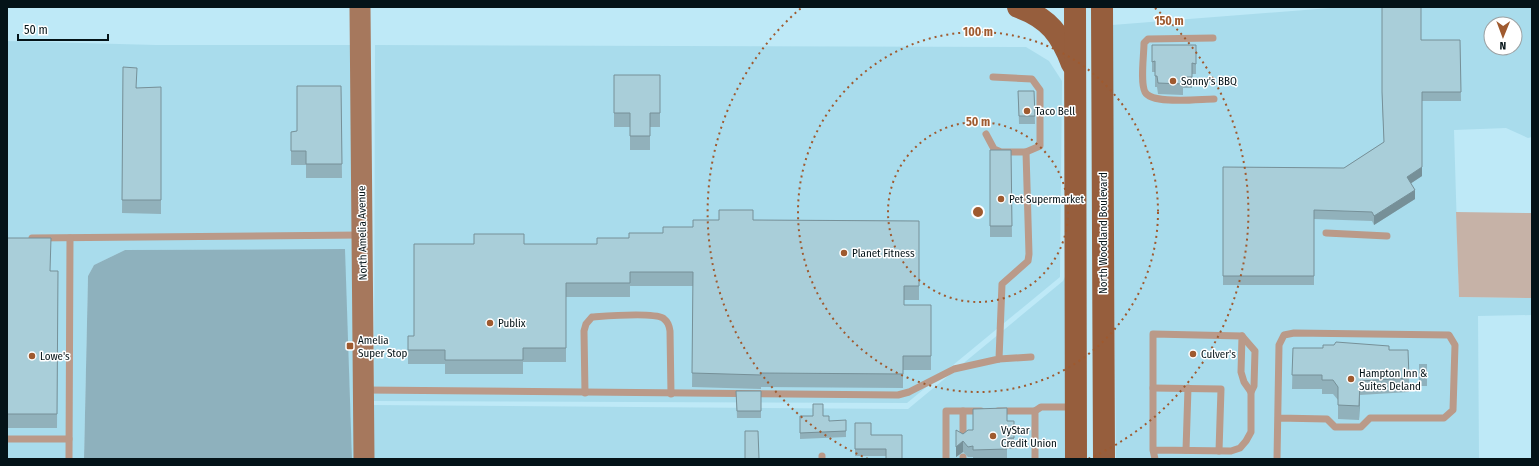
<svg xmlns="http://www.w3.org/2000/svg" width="1539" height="466" font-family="'Fira Sans Condensed',sans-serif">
<rect width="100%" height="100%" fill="#bee9f7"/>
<g fill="#a9dcec" fill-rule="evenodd">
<path d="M1343 7H1532V137L1528 138 1506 128 1454 130 1459 297 1532 298V315L1478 316 1479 459H1116L1112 25ZM1491 24H1515V48H1491Z"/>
<path d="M7 41 156 45H354L358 459H352L344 249 125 250 94 265 88 276 84 459H7Z"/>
<path d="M375 45 1026 47 1049 61 1062 81 1060 277 907 403 374 401Z"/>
<path d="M1065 277 1067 459H370L371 405 908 409 1063 281Z"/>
</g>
<path fill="#c6b2a7" d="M1456 212 1532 213V298L1459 297Z"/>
<g fill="#8eb1bd">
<path d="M345 249 352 459H84L88 276 94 265 125 250Z"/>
<rect x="1419" y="364" width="8" height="22"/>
</g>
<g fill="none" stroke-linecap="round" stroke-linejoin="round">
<g stroke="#ba9a89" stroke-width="7">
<path d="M1213 38 1148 39 1144 43C1144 55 1140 82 1145 92 1152 105 1200 99 1214 99"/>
<path d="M986 134 994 149 1001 152H1026L1040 146V90L1032 79 993 77"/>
<path d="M1326 233 1387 236"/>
<path d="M32 238 360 235"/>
<path d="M1242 336 1255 351 1254 386 1251 392"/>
<path d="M999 359 1031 357"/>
<path d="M1153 388 1221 389 1219 451"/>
<path d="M365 390 898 395 909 392 954 369 999 359 1002 284 1028 261 1029 254 1026 152"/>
<path d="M585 393 584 331 586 324 592 317C606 316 652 312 663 318 668 322 669 325 670 331L671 394"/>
<path d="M998 411H1035"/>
<path d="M7 439H69"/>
<path d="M963 440V411"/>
<path d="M1153 450 1231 451 1240 448 1246 441 1251 432V392L1244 382 1241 372 1242 336 1153 334V450L1155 459"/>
<path d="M1186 450 1188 388"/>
<path d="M69 459 70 238"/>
<path d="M822 459V456"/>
<path d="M946 459V411H981"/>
<path d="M963 459V457"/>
<path d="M1035 459V411L1041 407H1073"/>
<path d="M1277 459 1279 345 1284 335 1294 333 1449 335 1455 345 1453 410 1444 418H1370L1361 427H1335L1327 419 1278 418"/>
</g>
<path stroke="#a6785d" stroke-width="21" d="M360 7 364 459"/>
<g stroke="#965e3d" stroke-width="22">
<path d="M1018 7C1049 18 1061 35 1072 64"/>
<path d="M1075 7 1076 459"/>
<path d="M1102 7 1104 459"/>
</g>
</g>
<g fill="#91b1bb">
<path d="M1382 7 1421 40H1460L1461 101H1422V176L1411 183 1415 199 1374 225 1372 221 1314 219V285H1223V167L1344 168 1384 142 1382 101Z"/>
<path d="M1152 45H1196V74H1192V88H1183V95L1158 94 1157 87H1155V72H1152Z"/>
<path d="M123 67 137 88 161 87V214L122 213Z"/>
<path d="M614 75H660V127H650V150H630V127H614Z"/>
<path d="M341 86 342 178H306V165H291V132L297 131Z"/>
<path d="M1018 91H1034L1035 124H1019Z"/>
<path d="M990 150H1011L1012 237H990Z"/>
<path d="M753 220 919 221V300H904V305H931V370H903V388L761 387V389L692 387 693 286H630V297H566V362H523V374H445V364H408V336H414L524 244H597L629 238 663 233 693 227Z"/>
<path d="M7 238 51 271H58L57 428H7Z"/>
<path d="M1293 348 1389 350 1409 378V392L1360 395 1359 420 1338 419V400L1333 394H1322V389H1292Z"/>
<path d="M736 391H761V418H737Z"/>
<path d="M800 416 829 421 846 431V437L800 439Z"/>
<path d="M1007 421 1014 438V449H1007V459H973V457H968L963 452 956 457V430L963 434 973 430Z"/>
<path d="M855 423 871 435H902L886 456H855Z"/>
</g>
<g fill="#769098">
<path d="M1422 167V176L1407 186V177Z"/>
<path d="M1415 190V199L1374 225V216Z"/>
<path d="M1360 381V395L1359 420V406Z"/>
<path d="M963 441V452L956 457V447Z"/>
</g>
<g fill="#a9ced9" stroke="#769098">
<path d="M1382 7H1421V40H1460L1461 92H1422V167L1407 177 1415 190 1374 216 1372 212 1314 210V276H1223V167L1344 168 1384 142 1382 92Z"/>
<path d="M1152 45H1196V64L1192 63V77H1183V84L1158 83 1157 76H1155V61L1152 62Z"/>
<path d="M123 67 137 68 136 88 161 87V200H122Z"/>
<path d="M614 75H660V113H650V136H630V113H614Z"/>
<path d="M297 86H341L342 164H306V151H291V132L297 131Z"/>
<path d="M1018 91H1034L1035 116H1019Z"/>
<path d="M990 150H1011L1012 226H990Z"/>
<path d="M719 210H753V220L919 221V286H904V305H931V356H903V374L761 373V375L692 373 693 272H630V283H566V348H523V360H445V350H408V336H414V244H474V234H524V244H597V238H629V233H663V227H693V220H719Z"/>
<path d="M7 238H51L50 271H58L57 414H7Z"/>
<path d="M1336 342 1389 346V350H1408L1409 378 1360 381 1359 406 1338 405V387L1333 380H1322V375H1292L1293 348H1323V345H1334Z"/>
<path d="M736 391H761V411H737Z"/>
<path d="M813 404H823V416H829V421L846 420V431L800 433V416H813Z"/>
<path d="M1007 408V421H1014V438H1007V449L973 450V446L968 447 963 441 956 447V430L963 434 968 430H973V409Z"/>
<path d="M855 423H871V435H902V459H886V449H855Z"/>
<path d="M745 431H758L759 459H745Z"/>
</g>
<g fill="none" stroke="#9f5a2f" stroke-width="2" stroke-dasharray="2 4">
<circle cx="978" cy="212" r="90"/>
<circle cx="978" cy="212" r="180"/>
<path d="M868 459A270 270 0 0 1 801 8M1155 8A270 270 0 0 1 1088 459"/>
</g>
<g fill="#9f5a2f" stroke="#fff" stroke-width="1.5">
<circle cx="1173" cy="81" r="4"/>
<circle cx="1027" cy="111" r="4"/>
<circle cx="1001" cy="199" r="4"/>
<circle cx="844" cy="253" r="4"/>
<circle cx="490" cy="323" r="4"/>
<rect x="346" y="342" width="8" height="8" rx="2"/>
<circle cx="1193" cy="354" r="4"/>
<circle cx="32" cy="356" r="4"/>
<circle cx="1351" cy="379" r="4"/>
<circle cx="993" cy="436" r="4"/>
</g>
<g text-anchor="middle" stroke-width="3" stroke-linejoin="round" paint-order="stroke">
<g font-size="11" fill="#041318" stroke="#fff" text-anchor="start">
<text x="1181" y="85">Sonny's BBQ</text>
<text x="1035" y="115">Taco Bell</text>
<text x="1009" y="203">Pet Supermarket</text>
<text x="852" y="257">Planet Fitness</text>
<text x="498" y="327">Publix</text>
<text x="358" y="344">Amelia<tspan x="358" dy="13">Super Stop</tspan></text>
<text x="1201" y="358">Culver's</text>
<text x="40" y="360">Lowe's</text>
<text x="1359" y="377">Hampton Inn &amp;<tspan x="1359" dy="13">Suites Deland</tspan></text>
<text x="1001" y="434">VyStar<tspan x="1001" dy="13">Credit Union</tspan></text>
</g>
<g font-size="11" fill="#041318" stroke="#fff">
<text transform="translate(362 233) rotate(-91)" y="4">North Amelia Avenue</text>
<text transform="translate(1103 233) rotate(-90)" y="4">North Woodland Boulevard</text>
</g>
</g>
<circle cx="978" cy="212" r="6" fill="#9f5a2f" stroke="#fff" stroke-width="2"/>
<g font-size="12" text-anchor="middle" font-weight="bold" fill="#9f5a2f" stroke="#fff" stroke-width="3" stroke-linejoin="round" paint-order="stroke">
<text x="1169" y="25">150 m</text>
<text x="978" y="36">100 m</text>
<text x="978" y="126">50 m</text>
</g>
<rect width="1539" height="466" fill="none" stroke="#041318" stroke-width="16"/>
<g transform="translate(1503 36) rotate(181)"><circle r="19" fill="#ffffff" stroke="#9ba1a3"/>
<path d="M0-3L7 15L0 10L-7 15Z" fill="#9f5a2f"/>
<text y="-6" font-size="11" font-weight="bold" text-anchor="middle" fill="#041318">N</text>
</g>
<path d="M18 34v6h90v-6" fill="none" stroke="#041318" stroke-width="2"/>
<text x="24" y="34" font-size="12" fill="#041318" stroke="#ffffff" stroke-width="3" paint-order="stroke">50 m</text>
</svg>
